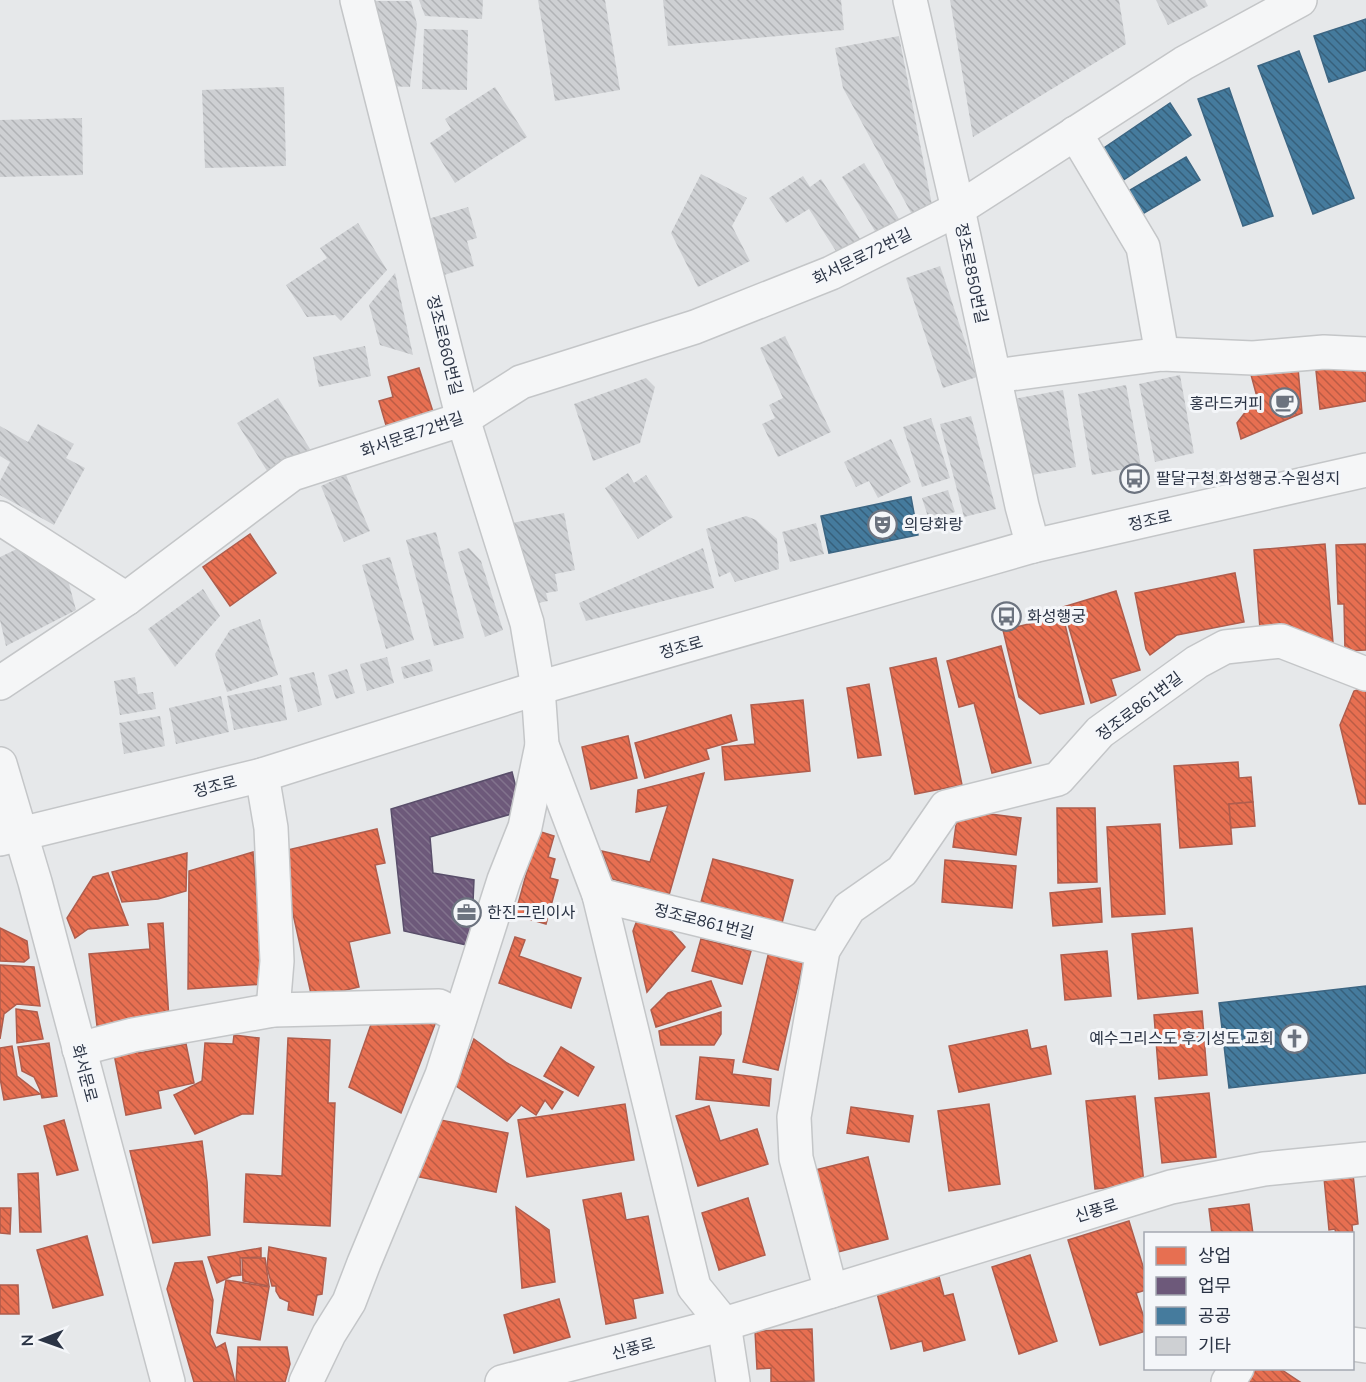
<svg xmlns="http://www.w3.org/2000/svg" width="1366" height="1382" font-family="'Nunito Sans','Noto Sans KR',sans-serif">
<defs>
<pattern id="shops-back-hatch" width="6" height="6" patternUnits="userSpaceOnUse" patternTransform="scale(1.5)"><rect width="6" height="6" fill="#e76f51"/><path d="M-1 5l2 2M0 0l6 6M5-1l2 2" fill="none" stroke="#bb5c45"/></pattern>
<pattern id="offices-back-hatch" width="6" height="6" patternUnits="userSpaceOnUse" patternTransform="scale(1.5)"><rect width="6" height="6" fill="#6d597a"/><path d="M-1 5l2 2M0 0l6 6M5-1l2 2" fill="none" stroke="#82738d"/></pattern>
<pattern id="public-back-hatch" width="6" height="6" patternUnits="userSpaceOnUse" patternTransform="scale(1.5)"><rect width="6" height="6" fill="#457b9d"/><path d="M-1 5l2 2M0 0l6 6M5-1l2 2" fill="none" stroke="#37607b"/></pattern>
<pattern id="building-back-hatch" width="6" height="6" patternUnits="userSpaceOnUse" patternTransform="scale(1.5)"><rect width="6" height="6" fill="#ced0d3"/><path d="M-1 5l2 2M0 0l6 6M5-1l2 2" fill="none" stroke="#b1b3b6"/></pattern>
</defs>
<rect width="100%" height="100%" fill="#e6e8ea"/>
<g fill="url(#shops-back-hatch)" stroke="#af5d4d" stroke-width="1.5">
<path d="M1315 361 1366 365V401L1320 409Z"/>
<path d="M419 368 435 418 388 432 379 401 393 397 388 377Z"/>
<path d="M1298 368 1302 413 1241 439 1237 423 1257 397 1250 371Z"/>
<path d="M250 534 276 573 230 606 203 567Z"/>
<path d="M1325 544 1333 643 1305 645 1260 629 1254 550Z"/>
<path d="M1366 544V650L1345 651 1344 604H1338L1336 545Z"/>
<path d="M1235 573 1244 622 1177 635 1150 655 1146 649 1135 593Z"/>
<path d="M1116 591 1140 670 1111 679 1116 695 1091 703 1063 607Z"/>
<path d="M1063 616 1084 704 1040 714 1019 697 1003 630Z"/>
<path d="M1001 646 1031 763 992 773 974 703 959 707 947 661Z"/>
<path d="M936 658 962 785 915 794 890 668Z"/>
<path d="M869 684 881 755 858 758 847 688Z"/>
<path d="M1366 687V804H1359L1340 725 1354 691Z"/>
<path d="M803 700 810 771 725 780 722 747 755 744 751 705Z"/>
<path d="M731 715 737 740 706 749 709 759 645 778 635 743Z"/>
<path d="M628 736 637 778 591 789 582 747Z"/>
<path d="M1238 762 1239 778 1251 777 1253 802 1229 804 1232 844 1180 848 1174 766Z"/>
<path d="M704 773 669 895 612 879 602 851 650 862 668 805 636 812 638 790Z"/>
<path d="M1253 802 1255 826 1231 828 1229 804Z"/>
<path d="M1057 808H1095L1097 882 1058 883Z"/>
<path d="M958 810 1021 818 1016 855 953 847Z"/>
<path d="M1160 824 1165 914 1112 917 1107 827Z"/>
<path d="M377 829 385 863 375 865 390 933 349 942 359 987 312 998 279 852Z"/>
<path d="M538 831 554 836 548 857 555 859 550 878 558 880 546 924 515 915Z"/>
<path d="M253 852 264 984 188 989 189 871Z"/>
<path d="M187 853 186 891 158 899 122 902 112 872Z"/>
<path d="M713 859 793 880 782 923 701 902Z"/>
<path d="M945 860 1016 866 1012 908 942 902Z"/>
<path d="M108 873 128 925 88 929 75 938 67 918 93 877Z"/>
<path d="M1100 888 1102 922 1053 926 1050 893Z"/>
<path d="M639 915 662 921 685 947 647 992 633 931Z"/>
<path d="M163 923 169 1020 97 1026 89 954 150 949 148 924Z"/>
<path d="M0 928 27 941 29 958 24 962 0 961Z"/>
<path d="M1192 928 1198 993 1138 999 1132 934Z"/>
<path d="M515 937 525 940 519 956 581 978 571 1008 499 983Z"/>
<path d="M701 939 751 951 742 984 692 971Z"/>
<path d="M770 947 805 955 778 1070 743 1062Z"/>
<path d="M1107 951 1111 996 1065 1000 1061 955Z"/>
<path d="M0 965 34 967 40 1006 17 1004 4 1014 0 1039Z"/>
<path d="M711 981 721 1006 656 1027 651 1010 668 993Z"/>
<path d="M16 1009 37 1012 43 1039 17 1043Z"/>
<path d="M1202 1011 1207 1075 1159 1079 1154 1015Z"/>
<path d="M721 1012V1034L714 1045H661L659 1031Z"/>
<path d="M374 1016 437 1019 401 1113 349 1087Z"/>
<path d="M1027 1030 1031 1049 1046 1046 1051 1074 959 1092 949 1046Z"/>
<path d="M234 1035 259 1038 253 1114H242L195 1134 174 1095 202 1081 205 1043 233 1044Z"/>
<path d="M288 1038 330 1040 328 1103H335L330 1226 244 1222 246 1174 282 1176Z"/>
<path d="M474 1039 507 1063 563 1092 552 1109 545 1100 536 1115 521 1105 507 1121 456 1086Z"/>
<path d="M49 1043 57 1096 42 1098 40 1090 34 1077 22 1071 18 1047Z"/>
<path d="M138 1044 139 1053 186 1044 194 1083 158 1091 161 1108 126 1115 113 1049Z"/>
<path d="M12 1046 17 1076 40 1094 4 1100 0 1078V1048Z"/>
<path d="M561 1047 594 1067 578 1096 544 1076Z"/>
<path d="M700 1057 734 1060 732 1074 771 1079 769 1106 696 1099Z"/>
<path d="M1209 1093 1216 1157 1162 1163 1155 1098Z"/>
<path d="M1135 1096 1144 1184 1095 1189 1086 1101Z"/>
<path d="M625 1104 634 1160 527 1177 518 1120Z"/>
<path d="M989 1104 1000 1184 949 1191 938 1111Z"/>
<path d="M709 1106 720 1141 757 1129 768 1164 698 1186 676 1116Z"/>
<path d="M851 1107 913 1116 909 1142 847 1133Z"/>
<path d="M430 1118 508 1133 496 1192 419 1177Z"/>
<path d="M64 1120 78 1170 57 1175 44 1126Z"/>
<path d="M202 1141 207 1182 210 1235 153 1243 130 1151Z"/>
<path d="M868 1157 888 1239 830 1254 811 1171Z"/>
<path d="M38 1173 41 1232H20L18 1174Z"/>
<path d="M1353 1174 1358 1224 1352 1225 1353 1236 1352 1234H1336L1335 1229 1329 1230 1324 1178Z"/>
<path d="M621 1193 626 1220 648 1216 663 1293 633 1299 636 1318 606 1324 583 1200Z"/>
<path d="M748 1198 765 1255 719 1270 702 1213Z"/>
<path d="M1249 1204 1253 1234H1212L1209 1209Z"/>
<path d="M516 1207 549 1230 555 1282 522 1288Z"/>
<path d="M0 1208H11L10 1234 0 1233Z"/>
<path d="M1129 1221 1146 1276V1290L1136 1293 1146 1324V1331L1100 1345 1068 1240Z"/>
<path d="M87 1236 103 1295 53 1308 37 1250Z"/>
<path d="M269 1247 326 1258 322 1294 317 1295 313 1315 288 1310 289 1302 280 1298 276 1291V1286H272L267 1267Z"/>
<path d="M261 1248V1257L240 1258 241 1275 232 1276 217 1283 208 1257Z"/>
<path d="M1030 1255 1057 1341 1019 1354 992 1267Z"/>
<path d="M242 1258H265L269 1286 243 1281Z"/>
<path d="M202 1261 213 1300 210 1334 216 1348 225 1343 235 1382H194L167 1289 175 1263Z"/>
<path d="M937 1269 944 1296 953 1294 965 1340 924 1351 922 1341 891 1349 875 1285Z"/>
<path d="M226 1280 269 1287 260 1340 217 1333Z"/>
<path d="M0 1285H18L19 1314H0Z"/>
<path d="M559 1299 570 1337 514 1353 504 1315Z"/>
<path d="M812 1329 814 1381 771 1382V1368L757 1369 755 1331Z"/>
<path d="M238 1347H287L290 1364 285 1382H236Z"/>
<path d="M1253 1368H1279L1300 1382H1244Z"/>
</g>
<path fill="url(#offices-back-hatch)" stroke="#594e6a" stroke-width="1.5" d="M512 772 522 811 430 837 433 873 474 880 471 946 404 931 391 809Z"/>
<g fill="url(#public-back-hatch)" stroke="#3d6683" stroke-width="1.5">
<path d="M1366 19V70L1329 82 1314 36Z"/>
<path d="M1299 51 1354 198 1313 214 1258 66Z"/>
<path d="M1229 88 1273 216 1243 226 1198 99Z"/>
<path d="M1170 103 1191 135 1119 183 1098 152Z"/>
<path d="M1186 157 1200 180 1139 216 1125 193Z"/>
<path d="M911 497 918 535 829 553 821 516Z"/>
<path d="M1366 986V1073L1229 1088 1219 1003Z"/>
</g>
<g fill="url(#building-back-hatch)">
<path d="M419 0H483L482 19 425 16Z"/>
<path d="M538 0H605L620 90 555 101Z"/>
<path d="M663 0H841L844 30 668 46Z"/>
<path d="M950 0H1119L1126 44 973 137Z"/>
<path d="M1156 0H1205L1208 6 1168 25Z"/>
<path d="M369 1H411L417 24 410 87 389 86Z"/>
<path d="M424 29 468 30 467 90 422 89Z"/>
<path d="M899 36 933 210 915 220 843 88 835 48Z"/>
<path d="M284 87 286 166 205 168 202 90Z"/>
<path d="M495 87 527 137 455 183 430 143 451 129 445 119Z"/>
<path d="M82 118 83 175 0 177V120Z"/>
<path d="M864 163 904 227 881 241 842 177Z"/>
<path d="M701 174 747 198 732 226 750 261 698 287 671 233Z"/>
<path d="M803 176 810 187 821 179 864 245 841 259 809 209 786 223 769 198Z"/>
<path d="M468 207 477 238 467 241 474 266 434 278 418 222Z"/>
<path d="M358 223 387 270 341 321 335 315 307 317 286 285 327 258 320 248Z"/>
<path d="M940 266 977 377 943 388 906 278Z"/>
<path d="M395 273 413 355 380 345 369 305Z"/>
<path d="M785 336 831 432 778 457 762 424 775 418 769 405 783 398 760 348Z"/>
<path d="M365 346 371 376 319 387 313 357Z"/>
<path d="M1180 375 1194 453 1155 462 1139 384Z"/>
<path d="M646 378 655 387 640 443 593 461 574 404Z"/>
<path d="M1126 385 1141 466 1092 475 1078 394Z"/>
<path d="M1063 390 1076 467 1026 476 1013 399Z"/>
<path d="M278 398 310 449 269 474 237 423Z"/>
<path d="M971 416 996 509 964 517 940 424Z"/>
<path d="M931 418 950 478 922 487 903 427Z"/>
<path d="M38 424 74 444 66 458 85 468 54 525 0 495V481L10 462 0 456V426L28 442Z"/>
<path d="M891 439 911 482 878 498 869 481 856 487 844 462Z"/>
<path d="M628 473 634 483 646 475 673 517 638 539 605 488Z"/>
<path d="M346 475 370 531 344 542 321 486Z"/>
<path d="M948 490 955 512 929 520 922 498Z"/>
<path d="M564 513 575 570 555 574 558 591 546 593 548 601 528 605 512 523Z"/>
<path d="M746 516 756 520 777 539 779 569 735 582 730 572 719 577 706 529Z"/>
<path d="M816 523 824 554 790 562 782 532Z"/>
<path d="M436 532 464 638 434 646 406 540Z"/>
<path d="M19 548 68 580 76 610 6 646 0 620V557Z"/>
<path d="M469 548 481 561 503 630 485 637 458 552Z"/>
<path d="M703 548 714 588 586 621 579 603Z"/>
<path d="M390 557 414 640 386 649 362 565Z"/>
<path d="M203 589 220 616 175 667 148 629Z"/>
<path d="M260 619 278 675 227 692 215 654 230 630Z"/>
<path d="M387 657 394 683 367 691 360 664Z"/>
<path d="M430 659 433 671 404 679 401 667Z"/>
<path d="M347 669 355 693 336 699 328 675Z"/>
<path d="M314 672 322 705 298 712 289 678Z"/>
<path d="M135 677 138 694 153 692 156 709 120 715 114 681Z"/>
<path d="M281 685 287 720 234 730 227 696Z"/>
<path d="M221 696 229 732 176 744 169 708Z"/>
<path d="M160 716 165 746 124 754 119 723Z"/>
</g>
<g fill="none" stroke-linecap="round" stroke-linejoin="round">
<defs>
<g id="minor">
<path d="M357 0 463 419 527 623 538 688 542 745 599 895 694 1287 724 1324 733 1382"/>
<path d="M910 0 958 209 1022 506 1033 546"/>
<path d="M1075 133 1143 247 1162 354"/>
<path d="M995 376 1162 354 1253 358 1324 352 1366 354"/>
<path d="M0 518 126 599"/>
<path d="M0 683 126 599 292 474 463 419 521 382 695 327 831 273 958 209 1184 63 1300 0"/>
<path d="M0 764 35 882 168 1382"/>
<path d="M262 775 271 828 277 961 273 1010"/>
<path d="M599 895 823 950"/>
<path d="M79 1049 133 1035 273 1010 439 1006 460 1017"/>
<path d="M831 1291 796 1158 794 1117 823 950 849 908 902 871 946 807 1058 779 1100 732 1197 662 1225 647 1281 641 1366 674"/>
<path d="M1352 1344 1366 1346"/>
<path d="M306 1382 329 1334 349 1302 364 1263 442 1075 504 880 525 827 542 745"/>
<path d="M502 1382 724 1324 1171 1187 1264 1169 1366 1159"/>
<path d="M1228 1382 1237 1368"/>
</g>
<path id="tertiary" d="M0 839 262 775 538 688 1033 546 1366 470"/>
</defs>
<use href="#minor" stroke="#c4c6c8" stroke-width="36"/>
<use href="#tertiary" stroke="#c4c6c8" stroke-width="36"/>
<use href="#minor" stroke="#f5f6f7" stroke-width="33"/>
<use href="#tertiary" stroke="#f5f6f7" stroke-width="33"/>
</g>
<defs>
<symbol id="cafe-ring" viewBox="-11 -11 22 22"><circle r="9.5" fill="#f4f6f9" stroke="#6c737f" stroke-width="1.5"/><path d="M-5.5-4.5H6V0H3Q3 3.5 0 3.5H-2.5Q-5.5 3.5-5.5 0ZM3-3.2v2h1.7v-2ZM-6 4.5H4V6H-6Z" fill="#6c737f"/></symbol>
<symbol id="bus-ring" viewBox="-11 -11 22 22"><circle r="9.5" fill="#f4f6f9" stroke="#6c737f" stroke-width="1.5"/><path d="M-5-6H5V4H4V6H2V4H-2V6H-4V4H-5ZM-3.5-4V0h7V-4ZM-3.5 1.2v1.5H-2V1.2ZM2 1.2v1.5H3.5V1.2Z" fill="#6c737f"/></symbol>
<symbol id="theatre-ring" viewBox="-11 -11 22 22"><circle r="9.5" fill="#f4f6f9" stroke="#6c737f" stroke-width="1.5"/><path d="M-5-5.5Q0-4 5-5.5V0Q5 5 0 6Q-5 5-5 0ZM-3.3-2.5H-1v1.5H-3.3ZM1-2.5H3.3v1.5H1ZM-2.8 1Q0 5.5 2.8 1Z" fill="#6c737f"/></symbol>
<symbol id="office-ring" viewBox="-11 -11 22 22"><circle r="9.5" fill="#f4f6f9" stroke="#6c737f" stroke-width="1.5"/><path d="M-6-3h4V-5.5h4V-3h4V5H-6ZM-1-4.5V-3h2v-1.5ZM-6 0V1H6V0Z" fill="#6c737f"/></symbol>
<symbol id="church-ring" viewBox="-11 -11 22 22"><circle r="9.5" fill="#f4f6f9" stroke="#6c737f" stroke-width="1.5"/><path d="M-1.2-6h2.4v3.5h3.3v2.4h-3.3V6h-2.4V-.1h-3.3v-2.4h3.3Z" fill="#6c737f"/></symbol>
</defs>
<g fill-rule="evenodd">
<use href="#cafe-ring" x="1268" y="386" width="33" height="33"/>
<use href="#bus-ring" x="1118" y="462" width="33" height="33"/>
<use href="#theatre-ring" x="866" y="508" width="33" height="33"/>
<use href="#bus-ring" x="990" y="600" width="33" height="33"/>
<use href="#office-ring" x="450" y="896" width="33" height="33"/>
<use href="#church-ring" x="1278" y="1022" width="33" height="33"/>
</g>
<g text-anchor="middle" stroke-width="6" stroke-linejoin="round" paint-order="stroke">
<g font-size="16" fill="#2b3445" stroke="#f4f6f9">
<text transform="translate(862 256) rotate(-26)" y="6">화서문로72번길</text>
<text transform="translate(972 273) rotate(78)" y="6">정조로850번길</text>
<text transform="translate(445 345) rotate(76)" y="6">정조로860번길</text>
<text transform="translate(412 434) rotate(-19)" y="6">화서문로72번길</text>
<text transform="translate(1150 520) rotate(-13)" y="6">정조로</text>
<text transform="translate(681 647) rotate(-16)" y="6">정조로</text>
<text transform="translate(1139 706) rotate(-37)" y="6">정조로861번길</text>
<text transform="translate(215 786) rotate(-14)" y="6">정조로</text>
<text transform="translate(704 921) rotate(14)" y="6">정조로861번길</text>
<text transform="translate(85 1073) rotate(75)" y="6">화서문로</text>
<text transform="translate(1096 1210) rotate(-17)" y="6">신풍로</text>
<text transform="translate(633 1348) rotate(-15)" y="6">신풍로</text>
</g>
<g font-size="16" fill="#2b3445" stroke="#f4f6f9" text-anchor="start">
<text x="1263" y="409" text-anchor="end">홍라드커피</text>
<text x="1156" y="484">팔달구청.화성행궁.수원성지</text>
<text x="904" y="530">의당화랑</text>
<text x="1027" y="622">화성행궁</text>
<text x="487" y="918">한진그린이사</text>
<text x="1274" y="1044" text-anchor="end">예수그리스도 후기성도 교회</text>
</g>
</g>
<rect x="1144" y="1232" width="210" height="138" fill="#f4f6f9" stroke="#a4a8b1" stroke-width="1.5"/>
<rect x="1156" y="1247" width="30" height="18" fill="#e76f51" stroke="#a4a8b1" stroke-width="1.5"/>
<text x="1198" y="1262" font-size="18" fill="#2b3445">상업</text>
<rect x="1156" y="1277" width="30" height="18" fill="#6d597a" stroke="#a4a8b1" stroke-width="1.5"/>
<text x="1198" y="1292" font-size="18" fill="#2b3445">업무</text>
<rect x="1156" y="1307" width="30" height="18" fill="#457b9d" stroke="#a4a8b1" stroke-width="1.5"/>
<text x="1198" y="1322" font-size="18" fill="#2b3445">공공</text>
<rect x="1156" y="1337" width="30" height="18" fill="#ced0d3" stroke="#a4a8b1" stroke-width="1.5"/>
<text x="1198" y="1352" font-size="18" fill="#2b3445">기타</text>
<g transform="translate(42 1340) rotate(269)" stroke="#f4f6f9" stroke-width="4.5" paint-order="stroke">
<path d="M0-4.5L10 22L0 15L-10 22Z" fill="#2b3445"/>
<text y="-9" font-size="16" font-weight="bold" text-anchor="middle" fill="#2b3445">N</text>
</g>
</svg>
